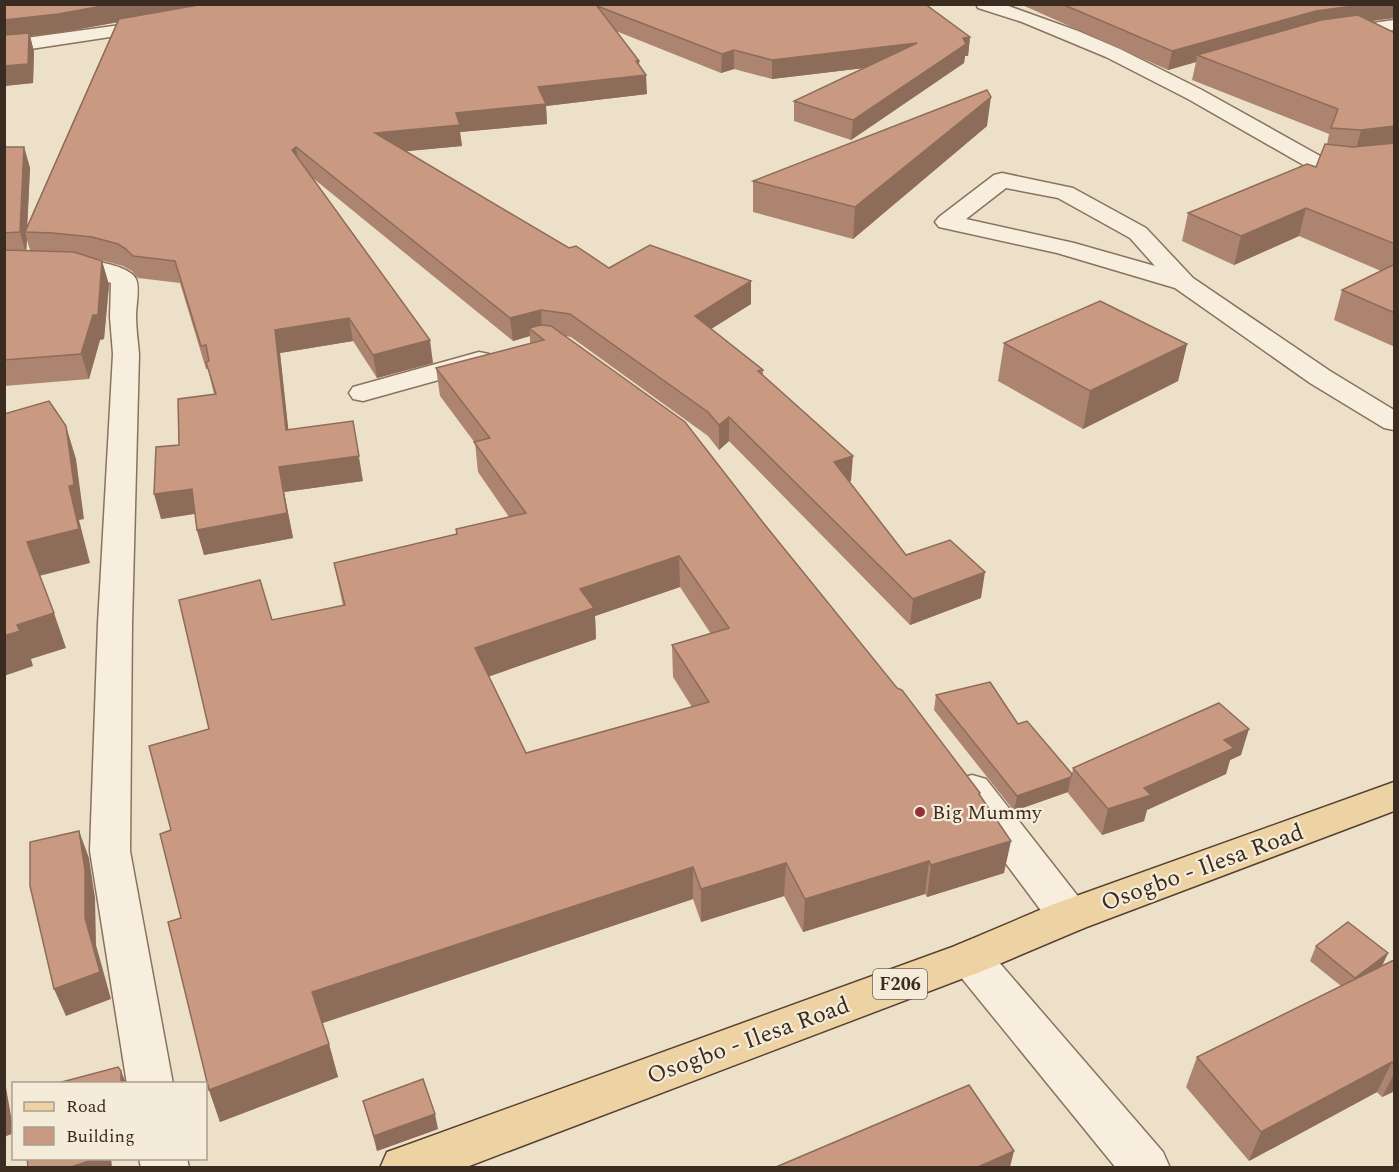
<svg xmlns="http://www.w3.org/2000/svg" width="1399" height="1172" font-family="Spectral,serif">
<rect width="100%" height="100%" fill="#ede0c9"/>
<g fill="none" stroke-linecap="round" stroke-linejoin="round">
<defs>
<g id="minor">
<path d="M976 4H1003L1078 31 1120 49 1202 90 1322 157 1354 159 1394 154V167L1345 172 1307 167 1188 99 1106 57 1022 22 978 8Z"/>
<path d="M157 20 163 21 166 25 163 29 4 53V41Z"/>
<path d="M1394 20V30L1337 40 1331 38 1328 34 1331 30 1337 28Z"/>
<path d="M1002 173 1073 188 1146 228 1193 278 1330 371 1394 410V430L1384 428 1310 383 1175 288 1057 253 939 227 935 222 939 217 994 175ZM1006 188 1058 198 1130 238 1155 266 1074 243 966 219Z"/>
<path d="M51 256C68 257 129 262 136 279 140 289 136 305 136 316 136 329 138 342 139 354L132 624 130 851 173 1084H127L90 851 98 624 113 354 110 317 111 283 81 273 4 271V257Z"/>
<path d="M479 352 489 354 492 360 489 366 363 401 353 399 349 393 353 387Z"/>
<path d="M972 775 986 779 1084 904 1090 916 1084 928 1069 933 1054 928 958 799 953 789 958 779Z"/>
<path d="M970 940 985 946 1163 1152 1170 1168H1116L955 970 949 958 955 946Z"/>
<path d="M139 1158H187L189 1168H141Z"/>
</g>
<path id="primary" d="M1394 782V811L1084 928 985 970 464 1168H380L387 1152 404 1146 955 946 1054 904Z"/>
</defs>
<use href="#minor" stroke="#89725f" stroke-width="3"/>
<use href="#primary" stroke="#574132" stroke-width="3"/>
<use href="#minor" fill="#f8eedd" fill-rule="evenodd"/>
<use href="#primary" fill="#edd2a4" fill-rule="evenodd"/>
</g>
<g fill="#ad846f" fill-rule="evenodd">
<path d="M4 4H925L970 37 968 56H965L964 63 851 140 794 121V101L864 68 772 79 734 69 721 73 616 31 639 61V66L647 94 546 106 547 124 460 132 462 146 405 151 569 248 609 268 751 281V304L711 329 763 370V376L851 481H849L906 555 981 598 910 625 729 441 719 450 708 436 571 337 566 336 765 525 980 796 1004 873 927 897 925 894 803 932 784 896 701 922 693 899 322 1023 329 1044 338 1077 220 1122 209 1090 181 918 171 830 209 729 272 620 343 606 334 563 457 534 509 517 478 472 475 443 440 396 436 368 530 343V336L513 341 314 179 433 363 377 378 353 341 280 353 288 429 363 481 284 492 293 538 204 555 197 530 195 514 161 519 179 445 214 394 208 369H206L180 283 138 278 132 271 123 266 97 259 102 261 109 285 104 339 100 340 89 379 4 386V147H24L30 168 27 226 117 22 63 32 30 36 34 52 33 83 4 86ZM27 240 30 250H26ZM680 587 711 634 672 645 673 677 692 707 526 753 489 676 596 639 595 616Z"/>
<path d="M1020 4H1395V18H1394L1370 21 1395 33V347L1334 320 1342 290 1381 271 1299 236 1234 265 1182 241 1188 213 1316 167 1327 144 1329 134 1192 80 1196 62 1168 70Z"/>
<path d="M987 126 853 239 753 212V181Z"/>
<path d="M1004 343 1187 344 1178 381 1083 429 998 381Z"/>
<path d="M936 695 1018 724 1072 774 1073 768 1241 755 1230 760 1226 774 1147 810 1144 821 1102 835 1068 793V792L1014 811 934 710Z"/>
<path d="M1316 946 1388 953 1382 966 1395 961V1091L1382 1097 1377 1092 1249 1161 1186 1087 1197 1057 1341 986 1310 961Z"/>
<path d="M363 1101 438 1129 377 1151Z"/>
</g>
<g fill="#8d6c5a">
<path d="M113 4H220L63 32 30 36 34 52 33 83 4 86V20Z"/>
<path d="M1368 4H1395L1394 18 1311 29 1197 55 1196 62 1168 70 1172 51 1316 11Z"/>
<path d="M970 37 968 56H965L964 63 851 140 853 120 963 38Z"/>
<path d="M917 43 915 62 772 79V60Z"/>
<path d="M734 50V69L721 73 722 54Z"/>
<path d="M636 61H639L640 76 646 75 647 94 546 106 547 124 460 132 462 146 378 154 375 133 456 113 538 87Z"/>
<path d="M991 97 987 126 853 239 855 207Z"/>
<path d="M1395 126V149L1354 157 1361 130Z"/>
<path d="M24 147 30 168 27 232H25L27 240 26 254 20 232Z"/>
<path d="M296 147 299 168 292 150Z"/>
<path d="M1306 208 1299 236 1234 265 1241 236Z"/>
<path d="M102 261 109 285 104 339 100 340 89 379 81 354Z"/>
<path d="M751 281V304L695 339V316Z"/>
<path d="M541 310 542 333 529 328 530 336 513 341 510 318Z"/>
<path d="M349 318 353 341 280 353 291 454 286 430 275 330Z"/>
<path d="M430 340 433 363 377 378 373 355Z"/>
<path d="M1187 344 1178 381 1083 429 1090 391Z"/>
<path d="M729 417V441L719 450V425Z"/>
<path d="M353 421 363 481 284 492 293 538 204 555 197 530 279 467Z"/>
<path d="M66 426 76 459 84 519 79 520 90 563 39 576 27 542 69 486Z"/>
<path d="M853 456 851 481 833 487 834 462Z"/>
<path d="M192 489 199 513 161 519 154 494Z"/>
<path d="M679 556 680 587 595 616 596 639 479 680 475 648 580 589Z"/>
<path d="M985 572 981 598 910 625 913 599Z"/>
<path d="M54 613 66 648 31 659 33 666 4 676V636L17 625Z"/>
<path d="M1249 729 1241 755 1230 760 1226 774 1147 810 1144 821 1102 835 1108 809 1224 740Z"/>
<path d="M1071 777 1068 792 1014 811 1017 796Z"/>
<path d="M79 831 89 858 95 898 96 945 111 999 66 1016 54 989 85 918Z"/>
<path d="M1011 841 1004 873 927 897 931 865Z"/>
<path d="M929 861 925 894 803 932 805 899Z"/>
<path d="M786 863 784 896 701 922V889Z"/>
<path d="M693 867V899L320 1024 312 992Z"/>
<path d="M1388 953 1381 968 1349 993 1355 978Z"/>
<path d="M329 1044 338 1077 220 1122 209 1090Z"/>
<path d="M1392 1062 1377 1092 1249 1161 1261 1132Z"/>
<path d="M121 1071 126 1083H121Z"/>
<path d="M1395 1072V1091L1382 1097Z"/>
<path d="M4 1076 14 1133 4 1137Z"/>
<path d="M435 1114 438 1129 377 1151 374 1136Z"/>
<path d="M1014 1151 1010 1167H978Z"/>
<path d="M98 1158H111L112 1167H71Z"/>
</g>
<g fill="#c99a81" stroke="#8d6c5a" stroke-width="1.5" fill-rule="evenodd">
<path d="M4 4H113L58 14 4 20Z"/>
<path d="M204 4H925L970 37 963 38 966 44 853 120 794 101 917 43 772 60 734 50 722 54 597 6 639 61H636L646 75 538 87 546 104 456 113 460 125 375 133 569 248 576 246 609 268 650 245 751 281 695 316 763 370 758 371 853 456 834 462 906 555 950 540 985 572 913 599 729 417 719 425 708 412 570 314 541 310 510 318 296 147 292 150 430 340 373 355 349 318 275 330 286 430 353 421 359 456 279 467 287 513 197 530 192 489 154 494 156 447 179 445 178 399 216 394 206 362 209 361 206 345 201 346 175 261 133 256 126 249 118 244 92 237 53 233 25 232 119 19Z"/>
<path d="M1062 4H1368L1316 11 1172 51Z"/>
<path d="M1358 15 1395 33V126L1361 130 1331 128 1338 109 1197 55 1321 20Z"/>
<path d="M29 33 28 64 4 66V35Z"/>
<path d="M987 90 991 97 855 207 753 181Z"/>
<path d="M1395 143V244L1306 208 1241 236 1188 213 1307 164 1316 167 1325 144 1353 147Z"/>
<path d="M4 147H24L20 232 4 233Z"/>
<path d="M4 250 74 252 102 261 98 315H93L81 354 4 360Z"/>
<path d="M1395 264V313L1342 290Z"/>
<path d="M1100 301 1187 344 1090 391 1004 343Z"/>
<path d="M541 325 551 326 685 422 765 525 897 688 902 690 980 793 979 794 1011 841 931 865 929 861 805 899 786 863 701 889 693 867 312 992 329 1044 209 1090 168 922 181 918 160 834 171 830 149 746 209 729 179 600 260 580 272 620 345 605 334 563 457 534 456 529 526 513 474 442 490 438 436 368 544 340 529 328ZM679 556 729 628 672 645 709 702 526 753 475 648 594 608 580 589Z"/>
<path d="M49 401 66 426 74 485 69 486 79 529 27 542 54 613 17 625 20 631 4 636V414Z"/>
<path d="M990 682 1018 724 1027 721 1072 774 1071 777 1017 796 936 695Z"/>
<path d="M1219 703 1249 729 1224 740 1234 748 1144 788 1151 795 1108 809 1073 768Z"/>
<path d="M79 831 85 870V918L100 972 54 989 30 886V842Z"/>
<path d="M1348 922 1388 953 1355 978 1316 946Z"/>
<path d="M1394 960 1395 961V1065L1392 1062 1261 1132 1197 1057Z"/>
<path d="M118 1067 121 1071V1083H58Z"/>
<path d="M423 1079 435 1114 374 1136 363 1101Z"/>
<path d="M969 1085 1014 1151 978 1167H776Z"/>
<path d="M27 1158H98L71 1167H28Z"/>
</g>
<circle fill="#953139" stroke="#f5ebd9" stroke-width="2" cx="920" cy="812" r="6"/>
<g text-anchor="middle" stroke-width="4.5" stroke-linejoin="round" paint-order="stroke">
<rect fill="#f5ebd9" stroke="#726558" stroke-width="1.5" x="873" y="969" width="54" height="30" rx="4.5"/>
<g font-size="18" font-weight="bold" fill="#3a2c21">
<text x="900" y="990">F206</text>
</g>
<g font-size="20" fill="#3a2c21" stroke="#f5ebd9" text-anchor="start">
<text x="932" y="819">Big Mummy</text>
</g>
<g font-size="24" fill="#3a2c21" stroke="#f5ebd9">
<text transform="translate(1202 867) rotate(-20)" y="8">Osogbo - Ilesa Road</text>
<text transform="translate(748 1040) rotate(-20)" y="8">Osogbo - Ilesa Road</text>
</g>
</g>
<rect width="1399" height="1172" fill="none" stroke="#3a2c21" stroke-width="12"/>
<rect x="12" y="1082" width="195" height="78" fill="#f5ebd9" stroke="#aa9f8f" stroke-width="1.5"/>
<rect x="24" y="1102" width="30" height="9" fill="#edd2a4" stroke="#aa9f8f" stroke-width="1.5"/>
<text x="66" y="1112" font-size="18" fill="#3a2c21">Road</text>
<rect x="24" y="1127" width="30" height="18" fill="#c99a81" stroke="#aa9f8f" stroke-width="1.5"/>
<text x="66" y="1142" font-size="18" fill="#3a2c21">Building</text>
</svg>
